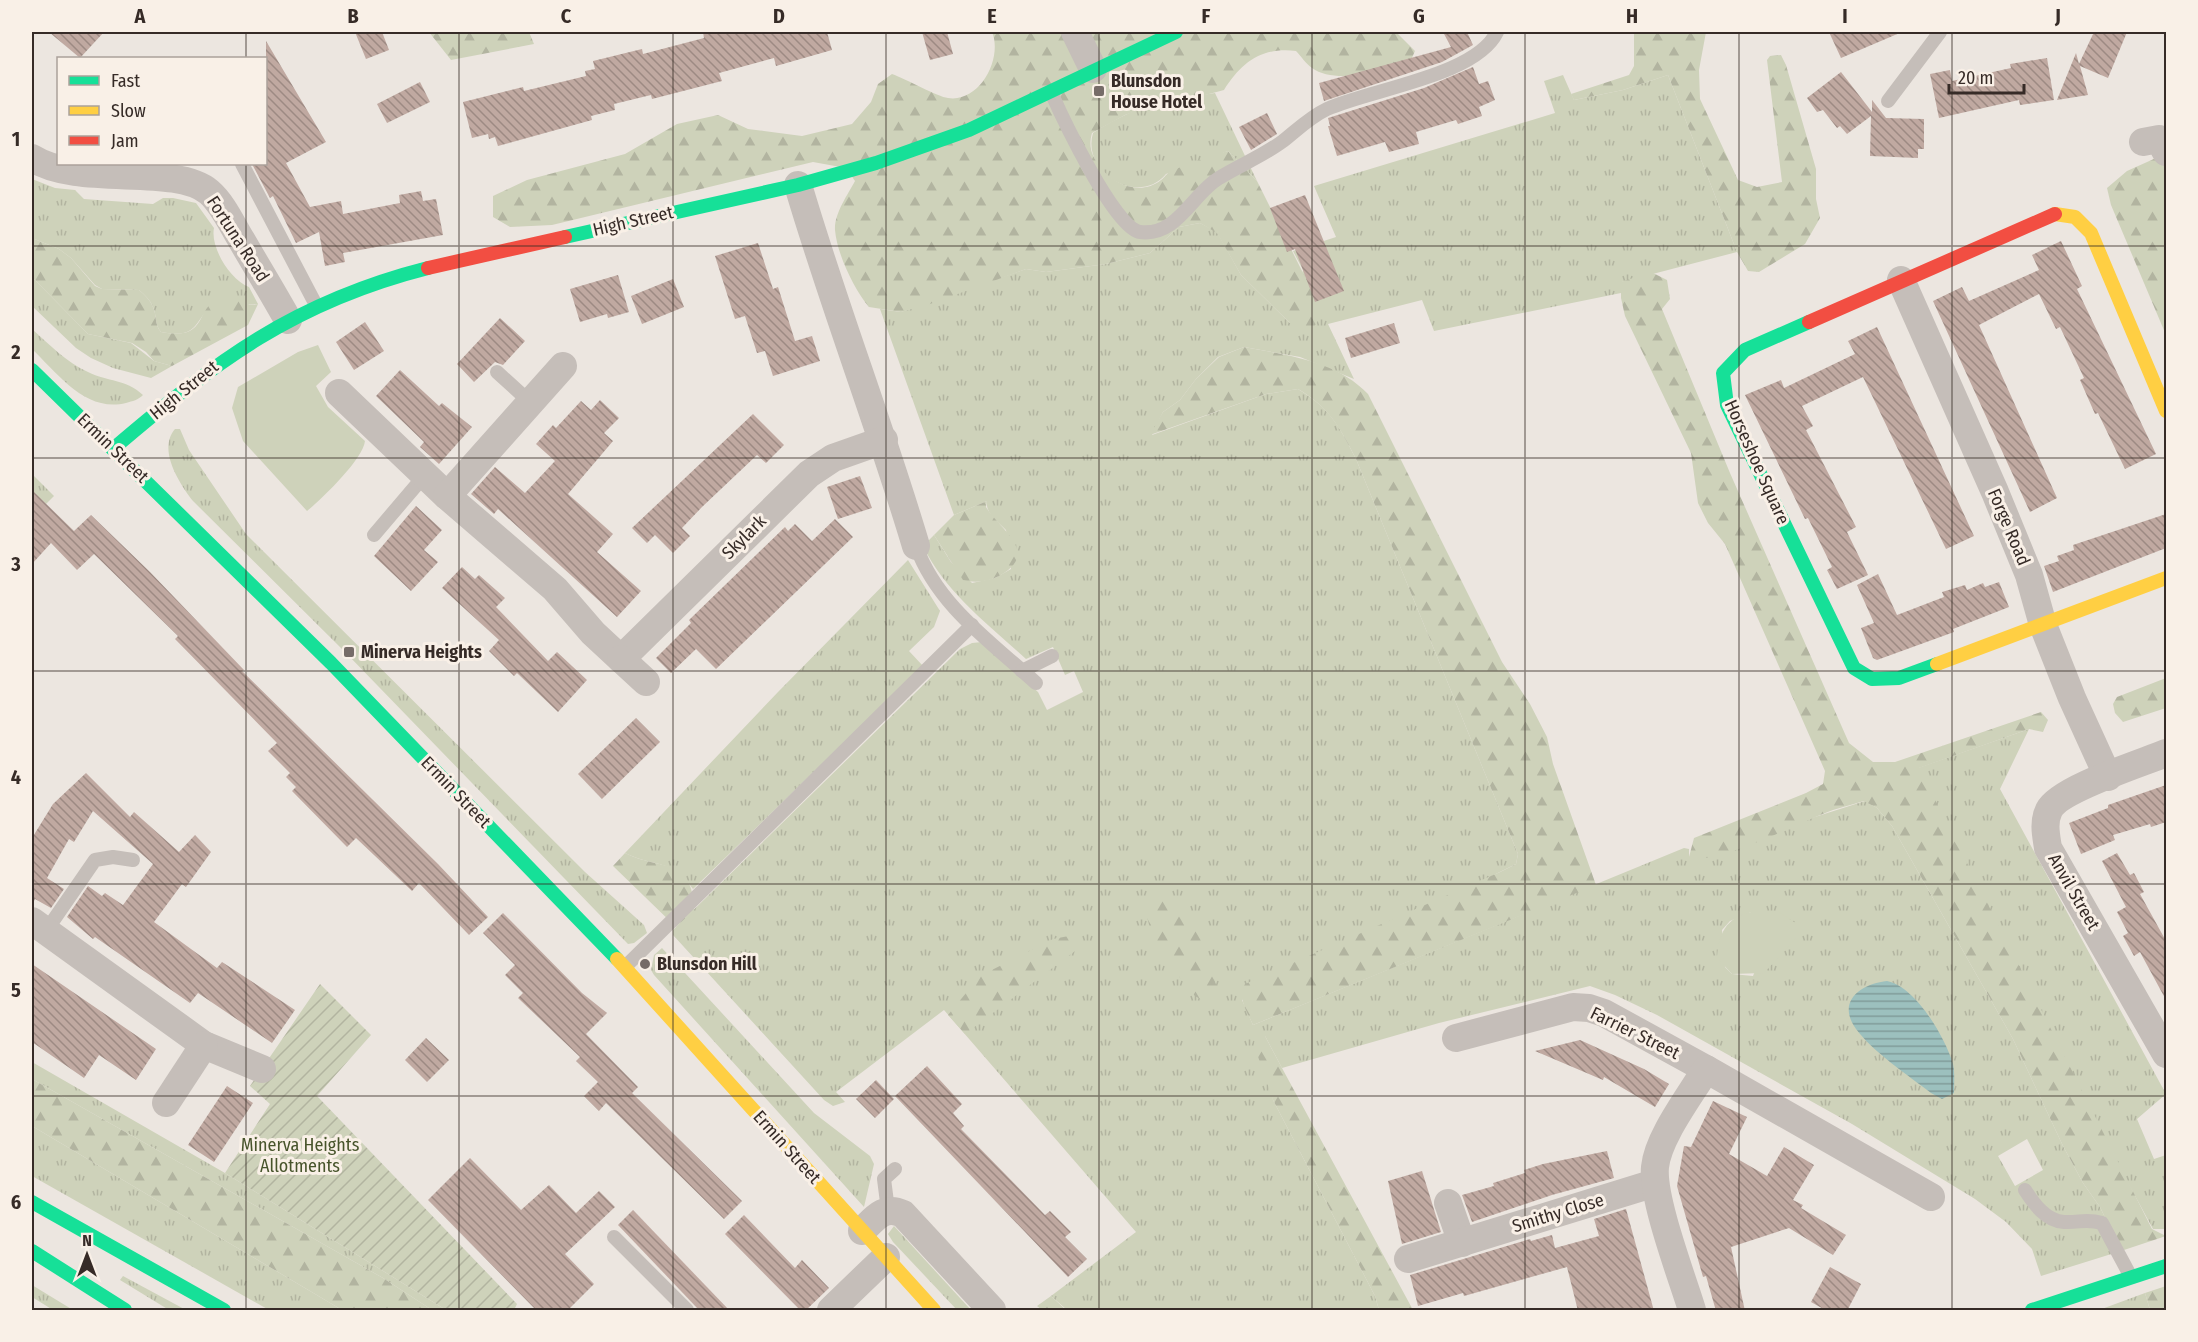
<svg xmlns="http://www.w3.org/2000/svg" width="2198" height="1342" font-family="'Fira Sans Condensed',sans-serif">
<defs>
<pattern id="grass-tufts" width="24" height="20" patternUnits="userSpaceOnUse" patternTransform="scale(1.5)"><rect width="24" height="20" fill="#ced2ba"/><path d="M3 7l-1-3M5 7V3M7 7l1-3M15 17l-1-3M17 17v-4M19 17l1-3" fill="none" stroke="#b2b4a0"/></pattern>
<pattern id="forest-firs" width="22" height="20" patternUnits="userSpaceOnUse" patternTransform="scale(1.5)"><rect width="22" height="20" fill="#ced2ba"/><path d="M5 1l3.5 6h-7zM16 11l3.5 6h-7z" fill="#b2b4a0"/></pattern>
<pattern id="garden-furrows" width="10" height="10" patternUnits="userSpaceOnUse" patternTransform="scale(1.5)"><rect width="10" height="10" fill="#ced2ba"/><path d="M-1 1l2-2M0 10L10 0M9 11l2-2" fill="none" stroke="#b2b4a0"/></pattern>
<pattern id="water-rules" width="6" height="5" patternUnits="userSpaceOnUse" patternTransform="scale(1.5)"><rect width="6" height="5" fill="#9cc0be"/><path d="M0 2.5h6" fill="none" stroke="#809c9a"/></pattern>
<pattern id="building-back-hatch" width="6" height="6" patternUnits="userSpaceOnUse" patternTransform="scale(1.5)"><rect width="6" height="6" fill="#c0a9a1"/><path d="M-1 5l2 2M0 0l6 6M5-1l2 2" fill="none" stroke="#9d8a83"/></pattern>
</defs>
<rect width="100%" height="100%" fill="#ece6e0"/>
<g fill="url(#grass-tufts)" fill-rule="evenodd">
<path d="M1563 75 1574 100 1623 90 1668 75 1737 252 1622 282 1621 293 1434 331 1422 300 1328 324 1354 379 1300 357 1244 347 1218 357 1196 379 1180 400 1163 412 1152 435 1266 394 1298 389C1331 409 1339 426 1356 459L1518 854 1516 864 1242 1000 1253 1025 1684 848 1689 849V857L1865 801 1877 808 1892 826 2013 1039 2063 1146 2083 1183 2100 1207 2121 1251 2041 1276 2032 1249 2006 1222 1975 1199 1852 1124 1657 1015 1615 995 1590 986 1439 1023 1282 1068 1265 1036 1273 1100 1375 1296 1379 1310H1067L1051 1296 1136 1232 944 1010 836 1092 845 1102 833 1106 824 1100 673 935V930L960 649 972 643 982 642 1038 692 1047 710 1083 692 1074 671 1065 675 1053 647 1026 659C988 624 946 593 923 546L934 535 951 562 972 583 995 578 1011 569 1006 530C998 522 985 513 987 501L954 515 880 309 901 312 1026 269 1046 272 1106 264 1150 253 1179 227 1200 223 1217 232 1241 275 1290 323 1303 270 1293 251 1336 237 1314 186 1555 113 1544 81ZM1751 912H1779L1753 976 1732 974 1725 967 1722 930 1730 921ZM2027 1139 2043 1170 2015 1186 1998 1156Z"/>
<path d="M1215 93 1257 181 1228 151 1166 174C1139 207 1081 173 1093 133 1116 118 1142 106 1169 99 1184 96 1200 96 1215 93Z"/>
<path d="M32 179 55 188 75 190 84 199 153 204 163 198H173L196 203 214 228C210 247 230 280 249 287L258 304C251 306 226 301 216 301 193 320 200 340 161 332 154 324 157 315 153 307 150 300 145 295 139 290L102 289 95 285 71 258 59 249 32 238Z"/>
<path d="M32 277 88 334 131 343 154 361 172 366 151 378 113 368 91 358 76 348 32 306Z"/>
<path d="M32 329C49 344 66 362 88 372 108 382 126 379 143 395 138 400 133 401 126 403 86 413 58 374 32 349Z"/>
<path d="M175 429H180L189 450 246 534 585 872 644 925 647 933 634 943 628 944 346 653 193 501C180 484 157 450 175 429Z"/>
<path d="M32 474 54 496 46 504 37 496 32 502Z"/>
<path d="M908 560 940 611 934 627 909 651 923 666 693 889C672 858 655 868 625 853L778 692Z"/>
<path d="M2029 729 2000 789 2166 1094 2137 1119 2154 1159 2166 1155V1229H2153L2127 1181 1918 768Z"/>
<path d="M662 948 814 1113 870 1156 874 1164 864 1207 654 975 651 970 654 955Z"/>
<path d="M32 1062 225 1173 446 1310H432L383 1278 32 1079Z"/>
<path d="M32 1126 342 1310H269L32 1176Z"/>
<path d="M894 1226 971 1310H957L893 1242 888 1234Z"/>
<path d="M123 1276 186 1310H169L120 1280Z"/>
<path d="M32 1285 73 1310H53L32 1297Z"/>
<path d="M2145 1293 2150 1310H2099Z"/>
</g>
<g fill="url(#forest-firs)">
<path d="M429 32H529L534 44 451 60Z"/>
<path d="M992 32H1396L1415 51 1410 62C1386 71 1335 85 1312 68 1306 64 1301 56 1296 51 1261 47 1242 62 1224 90L1194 98 1171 99 1125 115 1092 133C1088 147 1092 156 1100 167 1114 185 1141 196 1161 180 1165 177 1166 174 1171 171 1190 163 1208 156 1228 151L1257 181 1319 305 1321 316 1310 333 1290 323 1241 275 1217 233 1200 223 1179 227 1150 253 1106 264 1046 272 1026 269 930 304 901 312 869 307C854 289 837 254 835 230 834 214 848 194 855 181L846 168 813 162 552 225 510 227 493 217V196L527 180 625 154 677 124 718 115 748 129 802 136 852 124 871 102 878 84 892 74C906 79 938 97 948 98 980 103 1003 58 992 32Z"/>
<path d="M1634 32H1706L1699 70 1700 99 1738 180 1757 187 1782 182 1767 60 1770 56 1781 55 1786 65 1816 169V199L1820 218 1805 244 1759 272 1748 271 1737 252 1668 75 1623 90 1574 100 1571 94 1629 75 1634 66Z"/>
<path d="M2156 158 2166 159V335L2111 205 2107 188 2127 171Z"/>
<path d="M32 238 59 249 71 258 95 286 102 289 139 290C145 295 150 300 153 307 157 315 154 324 161 332 211 342 193 305 222 298 236 295 245 308 258 304L248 325 172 366 154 361 146 352 132 343 88 334 32 277Z"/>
<path d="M1651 272 1667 280 1670 299 1662 309 1730 473 1849 743 1873 762H1895L2041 712 2048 720 2043 732 2029 729 1919 768 2152 1229 2166 1236 2121 1251 2100 1207 2083 1183 2063 1146 2013 1039 1892 826 1877 808 1864 801C1854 804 1843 807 1833 810 1804 820 1713 868 1689 857L1694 838 1806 793 1823 784 1825 771 1725 544 1708 523 1698 503 1691 453 1625 316 1621 298V282Z"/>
<path d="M1244 347C1287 355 1337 361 1368 394L1502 662 1530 704 1547 737 1553 764 1596 885 1253 1025C1247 1011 1237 998 1245 984L1500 872 1516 864 1518 854 1356 459C1340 428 1330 408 1298 389L1266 394 1150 435 1163 412 1180 400 1196 379 1219 357Z"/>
<path d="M987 501 986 507C1001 531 1041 553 999 576 988 582 974 583 963 580L934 535 954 515Z"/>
<path d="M2166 678V708L2123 722 2115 713 2113 704 2117 697Z"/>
<path d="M625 853C661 871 693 856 694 910L676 927 613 866Z"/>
<path d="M1157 894 1181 905 1197 923 1222 1004H1209L1195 996 1155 947 1146 913 1148 899Z"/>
<path d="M1074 935 1079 940 1075 951 965 1034 948 1015 980 976 1053 939Z"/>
<path d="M1265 1036 1282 1068 1413 1310H1379L1375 1296 1273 1100 1254 1045 1255 1038Z"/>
<path d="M32 1079 383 1278 432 1310H342L32 1126Z"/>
<path d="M2166 1286V1310H2150L2145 1293Z"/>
<path d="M1051 1296 1066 1310H1067H1042L1037 1306Z"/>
</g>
<g fill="#ced2ba">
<path d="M318 345 331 372 316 386 328 407 365 441C363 459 323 498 307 511L243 441 232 408 238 387 298 352Z"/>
<path d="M1751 912H1779L1797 924V937L1764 973 1732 974 1717 958C1718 935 1726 917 1751 912Z"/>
</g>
<path fill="url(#garden-furrows)" d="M320 984 371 1035 317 1096 517 1304 514 1310H446L225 1173 270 1104 250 1086Z"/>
<path fill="url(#water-rules)" d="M1887 981C1916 987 1945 1037 1953 1064 1955 1073 1954 1083 1954 1093L1942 1099 1931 1093C1908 1075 1873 1052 1856 1029 1836 1001 1861 984 1887 981Z"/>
<g fill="url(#building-back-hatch)">
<path d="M49 32H104L80 58Z"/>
<path d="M355 32H382L389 50 366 59Z"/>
<path d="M703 32H827L832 50 776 66 774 58 719 73 722 81 652 99 651 95 614 104 615 110 591 116 592 120 498 146 495 137 489 139 488 134 472 138 463 102 523 87 524 91 586 76 585 71 595 69 593 61 642 49 643 54 704 38Z"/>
<path d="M922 32H947L953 54 930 60Z"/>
<path d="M1443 32H1467L1473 45 1442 62 1324 101 1319 83 1451 47Z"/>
<path d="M1829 32H1902L1841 58Z"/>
<path d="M2094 32H2127L2108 78 2080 66 2088 95 2057 100 2076 53 2079 64Z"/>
<path d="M266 41 326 142 286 163 310 207 341 201 343 214 400 203 399 195 421 191 423 201 436 199 443 235 343 253 345 262 325 266 319 232 296 243 273 196 270 198 252 164H266Z"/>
<path d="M2047 58 2054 100 2020 105 2019 100 1939 118 1930 74 1950 70 1952 81 2011 68 2010 64Z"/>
<path d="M1473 67 1479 84 1488 81 1495 100 1479 107 1482 116 1458 124 1456 120 1416 132 1419 144 1389 152 1385 142 1337 156 1328 126H1330L1328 118 1424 88Z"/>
<path d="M1841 72 1872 112V100L1886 118 1924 119V149H1918V158L1870 156 1871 116 1847 134 1840 126 1837 128 1823 110 1817 112 1807 98Z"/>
<path d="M420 82 430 102 387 123 377 104Z"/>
<path d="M1267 113 1277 134 1251 150 1239 127Z"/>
<path d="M1305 195 1344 291 1315 302 1295 249 1287 252 1270 208Z"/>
<path d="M2061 241 2082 286 2077 289 2156 454 2125 469 2098 413 2095 414 2080 380 2084 378 2060 327 2056 329 2039 294 1979 325 2057 498 2030 512 1933 301 1962 287 1969 301 2039 270 2032 255Z"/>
<path d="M758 243 773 289 778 287 795 341 812 336 820 361 773 376 765 351 757 353 745 316 735 319 715 256Z"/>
<path d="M618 275 629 312 608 318 607 314 580 322 570 289Z"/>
<path d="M673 279 684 307 642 324 631 296Z"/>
<path d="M500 318 525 341 503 365 495 362 474 382 457 364Z"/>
<path d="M365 322 384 351 354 370 336 342Z"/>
<path d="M1394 323 1400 343 1351 358 1345 338Z"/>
<path d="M1877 327 1974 536 1946 549 1863 377 1802 406 1813 426 1806 430 1856 527 1847 532 1868 575 1837 589 1827 570 1832 567 1808 518 1805 519 1745 395 1781 380 1784 388 1855 354 1848 341Z"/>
<path d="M400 370 439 406 442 403 472 427 439 464 420 447 424 442 376 396Z"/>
<path d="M600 400 619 418 604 433 613 441 568 494 613 534 597 552 641 591 617 617 498 509 494 514 471 494 495 467 525 493 555 461 536 444 553 425 556 428 581 401 591 410Z"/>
<path d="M753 414 784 445 766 463 757 455 702 507 682 528 690 536 673 553 655 535 647 543 632 528Z"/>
<path d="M860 476 872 508 838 519 827 487Z"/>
<path d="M32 490 74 531 91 515 150 572 244 670 242 671 438 864 488 917 469 935 419 883 412 891 356 838 347 847 292 791 296 787 286 777 290 773 268 751 277 743 175 639 178 636 94 554 77 570 51 543 32 564Z"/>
<path d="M416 506 442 530 424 550 438 562 411 591 374 556Z"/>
<path d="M2166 514V548L2053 592 2044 566 2059 561 2057 556 2074 550 2073 545Z"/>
<path d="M835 519 853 537 716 669 696 649 671 673 656 658 691 623 689 620 785 527 788 531 795 524 812 541Z"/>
<path d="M462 567 475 579 479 575 505 598 496 607 548 661 557 652 587 680 558 712 517 673 514 676 489 651 499 640 442 588Z"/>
<path d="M1878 574 1897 615 1944 597 1942 592 1965 585 1967 590 1983 583 1985 587 1999 582 2009 607 1953 629 1954 632 1877 660 1873 658 1861 628 1874 623 1857 585Z"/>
<path d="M636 718 660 742 602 799 578 774Z"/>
<path d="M86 773 130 817 134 812 179 852 195 835 211 852 186 887 182 884 154 922 217 968 222 962 295 1010 272 1043 198 993 190 1003 95 937 93 939 67 917 88 886 102 896 105 893 123 905 153 864 93 811 74 842 69 839 47 878 64 889 51 908 35 899 32 905V838L53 804Z"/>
<path d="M2166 785V822L2151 827 2150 824 2113 835 2115 840 2081 854 2069 823 2108 808V805Z"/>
<path d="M2117 853 2130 875 2134 873 2144 892 2140 894 2166 941V1000L2140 952 2134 956 2123 936 2128 933 2117 912 2126 907 2102 861Z"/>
<path d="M503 913 582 993 607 1013 586 1034 638 1087 632 1093 742 1201 724 1219 606 1103 599 1111 584 1096 598 1082 576 1061 580 1057 518 998 523 993 505 975 515 965 483 933Z"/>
<path d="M32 964 156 1049 136 1080 99 1055 84 1078 32 1042Z"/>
<path d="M426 1038 449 1060 427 1082 405 1060Z"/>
<path d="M1580 1040 1644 1069 1669 1084 1655 1107 1604 1077 1603 1080 1535 1051Z"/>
<path d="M927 1066 962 1104 953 1113 964 1126 961 1129 1045 1215 1050 1211 1071 1232 1065 1237 1087 1259 1068 1277 895 1096Z"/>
<path d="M876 1080 894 1099 875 1118 856 1099Z"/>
<path d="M227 1086 253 1103 214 1162 188 1145Z"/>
<path d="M1713 1101 1747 1117 1729 1154 1767 1176 1784 1147 1814 1165 1793 1200 1803 1205 1801 1208 1846 1235 1833 1255 1789 1228 1731 1247 1745 1311H1716L1706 1276 1703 1277 1677 1186 1684 1146 1691 1147Z"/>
<path d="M1607 1151 1614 1178 1552 1195 1472 1222 1462 1195 1494 1186 1493 1183 1525 1173 1524 1170 1543 1164Z"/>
<path d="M470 1158 521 1210 549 1185 576 1213 599 1191 615 1207 565 1254 594 1284 567 1311H537L428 1200Z"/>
<path d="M1422 1171 1441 1232 1402 1244 1388 1181Z"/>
<path d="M1626 1209 1654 1311H1578L1567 1267 1464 1296 1463 1293 1418 1306 1410 1275 1530 1239 1531 1241 1552 1235 1555 1248 1599 1236 1594 1219Z"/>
<path d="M633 1210 730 1311H700L618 1225Z"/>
<path d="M744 1215 795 1268 802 1260 829 1288 805 1311H801L725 1234Z"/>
<path d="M1830 1267 1861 1284 1847 1311H1827L1811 1302Z"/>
</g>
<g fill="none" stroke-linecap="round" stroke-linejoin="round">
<g stroke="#c5beb9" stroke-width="14">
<path d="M1051 92C1062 117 1115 229 1140 232 1177 237 1193 193 1219 178 1240 165 1263 156 1283 141 1297 130 1310 117 1327 109 1371 89 1476 76 1497 32"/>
<path d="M1888 101 1940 32"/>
<path d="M242 164 316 305"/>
<path d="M497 372 531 403"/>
<path d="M374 535 425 475"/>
<path d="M916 546C937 605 991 642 1036 683"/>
<path d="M1022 671 1052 656"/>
<path d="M46 931 95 860 113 857 133 860"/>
<path d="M625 967 972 625"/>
<path d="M2025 1190C2034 1204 2046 1221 2064 1222 2080 1223 2085 1218 2102 1223L2131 1277"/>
<path d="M888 1210 884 1179 895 1169"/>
<path d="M614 1237 687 1310"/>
</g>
<g stroke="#c5beb9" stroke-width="28">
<path d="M1075 32 1093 69"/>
<path d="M2143 142 2159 139 2166 152"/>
<path d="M32 158C79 188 174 163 209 192 223 204 232 225 242 241 257 267 273 293 288 320"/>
<path d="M798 185C834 307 880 425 916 546"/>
<path d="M1901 280 1995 492 2029 575 2043 625 2072 698 2108 777"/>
<path d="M339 393 447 496 555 589 593 633 621 659 809 474 833 458 884 440"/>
<path d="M447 496 563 366"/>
<path d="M621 659 646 682"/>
<path d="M2166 753C2142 763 2059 789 2049 810 2043 822 2046 835 2048 848L2166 1054"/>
<path d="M32 921 204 1045 262 1069"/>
<path d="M1456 1038 1573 1007 1589 1008 1604 1013 1706 1069"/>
<path d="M166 1103 204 1045"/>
<path d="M1448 1203 1462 1243"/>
<path d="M862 1231C875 1218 884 1205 903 1214L992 1310"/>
<path d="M1408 1259 1655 1183"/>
<path d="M831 1310 886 1257"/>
<path d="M1692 1310C1682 1277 1652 1199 1655 1167 1658 1137 1690 1096 1706 1069L1931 1197"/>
</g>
<g stroke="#16e098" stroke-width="14">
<path d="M565 237 798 185 876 163 969 130 1176 32"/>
<path d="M1809 322 1745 350 1723 373 1727 405 1854 668 1872 679 1899 678 1937 664"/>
<path d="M32 370 331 663 617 959"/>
<path d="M114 448C216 361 294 302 428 268"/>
<path d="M32 1202 224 1310"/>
<path d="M32 1251 125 1310"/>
<path d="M2032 1310 2166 1266"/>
</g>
<g stroke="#ffcf43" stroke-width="14">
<path d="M2055 214 2075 217 2091 233 2166 411"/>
<path d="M1937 664 2166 578"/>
<path d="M617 959 934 1310"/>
</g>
<g stroke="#f24e42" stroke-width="14">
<path d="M428 268 565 237"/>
<path d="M1809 322 2055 214"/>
</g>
</g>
<path fill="none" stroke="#362b27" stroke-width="1.5" stroke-opacity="0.55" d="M246 32V58M459 32V1310M673 32V1310M886 32V1310M1099 32V1310M1312 32V1310M1525 32V1310M1739 32V1310M1952 32V1310M246 164V1310M32 246H2166M32 458H2166M32 671H2166M32 884H2166M32 1096H2166"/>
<g fill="#766c68" stroke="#f9f0e7" stroke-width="2">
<rect x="1093" y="85" width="12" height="12" rx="3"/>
<rect x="343" y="646" width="12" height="12" rx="3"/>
<circle cx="645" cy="964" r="6"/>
</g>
<g text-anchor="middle" stroke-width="6" stroke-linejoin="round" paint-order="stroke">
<g font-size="18" font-weight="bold" fill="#362b27" stroke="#f9f0e7" text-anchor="start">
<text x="1111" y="87">Blunsdon<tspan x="1111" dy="21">House Hotel</tspan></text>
<text x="361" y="658">Minerva Heights</text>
<text x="657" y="970">Blunsdon Hill</text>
</g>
<g font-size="18" fill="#362b27" stroke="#f9f0e7">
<text transform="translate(633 221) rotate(-13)" y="6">High Street</text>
<text transform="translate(238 239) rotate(57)" y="6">Fortuna Road</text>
<text transform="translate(184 390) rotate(-39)" y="6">High Street</text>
<text transform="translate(113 448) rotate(44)" y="6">Ermin Street</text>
<text transform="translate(1757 462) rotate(66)" y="6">Horseshoe Square</text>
<text transform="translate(2009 527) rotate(67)" y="6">Forge Road</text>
<text transform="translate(744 537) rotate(-45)" y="6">Skylark</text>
<text transform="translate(456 792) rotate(46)" y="6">Ermin Street</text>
<text transform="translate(2074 892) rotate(60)" y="6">Anvil Street</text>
<text transform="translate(1635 1033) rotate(26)" y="6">Farrier Street</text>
<text transform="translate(787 1147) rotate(48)" y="6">Ermin Street</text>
<text transform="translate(1558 1213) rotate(-17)" y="6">Smithy Close</text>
</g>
<g font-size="18" fill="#47542b" stroke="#f9f0e7">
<text x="300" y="1151">Minerva Heights<tspan x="300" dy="21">Allotments</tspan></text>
</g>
</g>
<rect width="2198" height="1342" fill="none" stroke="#f9f0e7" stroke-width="66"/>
<rect x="57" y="57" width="210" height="108" fill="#f9f0e7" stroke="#aba19a" stroke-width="1.5"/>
<rect x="69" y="76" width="30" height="9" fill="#16e098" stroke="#aba19a" stroke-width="1.5"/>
<text x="111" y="87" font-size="18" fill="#362b27">Fast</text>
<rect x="69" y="106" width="30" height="9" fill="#ffcf43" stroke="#aba19a" stroke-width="1.5"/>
<text x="111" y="117" font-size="18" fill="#362b27">Slow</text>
<rect x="69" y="136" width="30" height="9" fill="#f24e42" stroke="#aba19a" stroke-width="1.5"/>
<text x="111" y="147" font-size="18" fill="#362b27">Jam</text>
<g transform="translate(87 1255)" stroke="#f9f0e7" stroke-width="4.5" paint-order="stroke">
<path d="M0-4.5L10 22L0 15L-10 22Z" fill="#362b27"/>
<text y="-9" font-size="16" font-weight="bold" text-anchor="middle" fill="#362b27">N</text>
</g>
<path d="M1949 84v9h75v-9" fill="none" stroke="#362b27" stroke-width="3"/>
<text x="1958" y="84" font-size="18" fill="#362b27" stroke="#f9f0e7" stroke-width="4.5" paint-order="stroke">20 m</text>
<rect x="33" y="33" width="2132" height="1276" fill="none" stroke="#362b27" stroke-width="2"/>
<g font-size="20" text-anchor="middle" font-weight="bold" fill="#362b27">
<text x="140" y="23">A</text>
<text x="353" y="23">B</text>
<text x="566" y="23">C</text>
<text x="779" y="23">D</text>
<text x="992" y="23">E</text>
<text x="1206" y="23">F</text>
<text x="1419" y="23">G</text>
<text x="1632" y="23">H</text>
<text x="1845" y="23">I</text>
<text x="2058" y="23">J</text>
<text x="16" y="146">1</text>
<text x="16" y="359">2</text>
<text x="16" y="571">3</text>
<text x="16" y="784">4</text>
<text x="16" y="997">5</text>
<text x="16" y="1209">6</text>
</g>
</svg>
